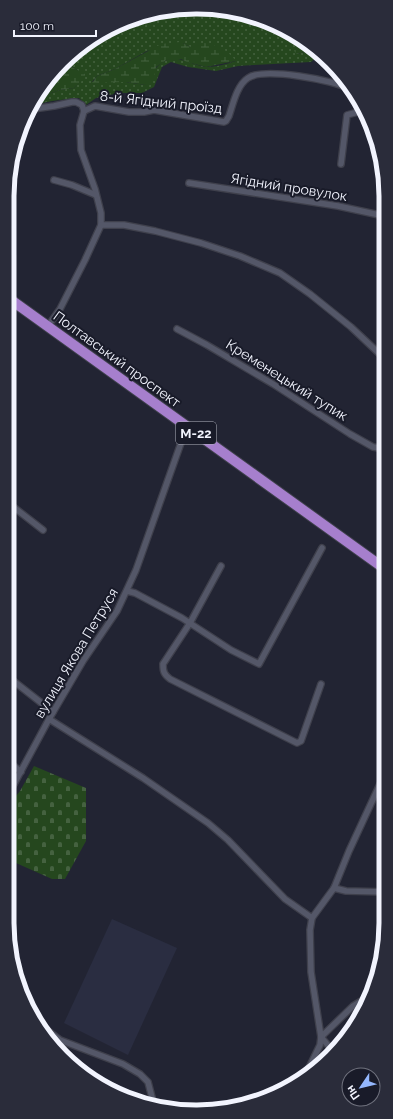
<svg xmlns="http://www.w3.org/2000/svg" width="393" height="1119" font-family="Raleway,sans-serif">
<defs>
<pattern id="grass-dots" width="8" height="8" patternUnits="userSpaceOnUse"><rect width="8" height="8" fill="#25471e"/><path d="M2 2h.1M6 6h.1" fill="none" stroke="#456240" stroke-width="1.8" stroke-linecap="round"/></pattern>
<pattern id="wetland-marsh" width="20" height="14" patternUnits="userSpaceOnUse"><rect width="20" height="14" fill="#25471e"/><path d="M1 5h8M5 5V1M11 12h8M15 12V8" fill="none" stroke="#456240"/></pattern>
<pattern id="cemetery-stones" width="16" height="16" patternUnits="userSpaceOnUse"><rect width="16" height="16" fill="#25471e"/><path d="M2 7V4a2 2 0 0 1 4 0v3zM10 15v-3a2 2 0 0 1 4 0v3z" fill="#456240"/></pattern>
</defs>
<rect width="100%" height="100%" fill="#222433"/>
<path fill="#2a2d41" d="M112 919 177 948 128 1055 64 1023Z"/>
<path fill="url(#grass-dots)" fill-rule="evenodd" d="M172 9 245 13 291 33 300 40 298 42 297 54 313 50 319 55 311 62 254 65 238 66 216 71 188 67 171 62 162 67 154 87 142 93H119L96 98 86 105 79 98C66 99 45 101 34 106L46 81 50 77 44 92 45 95 60 90 74 88 84 78C81 71 73 67 66 64L79 52 128 23ZM183 43 190 47 236 61C227 64 215 67 206 67 198 66 190 62 182 60 163 53 153 71 145 85L126 82H92L97 76 115 69 147 51Z"/>
<g fill="url(#wetland-marsh)">
<path d="M300 40 313 50 297 54 293 50 298 41Z"/>
<path d="M180 42 183 43 190 47C205 37 226 48 236 61L206 67 187 62 181 59 166 60 156 67 154 78 145 85 126 82 92 83 97 76 115 69 161 44Z"/>
<path d="M66 64 85 74V78L74 88 60 90 45 95C43 82 57 72 66 64Z"/>
</g>
<path fill="url(#cemetery-stones)" d="M34 766 86 788V841L65 879H52L7 859V807L20 791Z"/>
<g fill="none" stroke-linecap="round" stroke-linejoin="round">
<defs>
<g id="street">
<path d="M33 109 54 106 72 102H76L82 105 84 111 80 125 81 150 95 189 101 213V225L85 260 60 309 48 326"/>
<path d="M84 111 95 106 129 112H144L154 110 224 122 226 121 229 116C233 104 237 85 248 78 264 67 333 80 350 89"/>
<path d="M341 164 347 115 365 110"/>
<path d="M54 180 72 185 96 195"/>
<path d="M189 183 338 206 384 216"/>
<path d="M101 225H124L155 231 201 243 240 256 280 273 310 294 351 327 385 359"/>
<path d="M177 329 207 345 273 384 350 434 373 447 385 449"/>
<path d="M7 502 43 530"/>
<path d="M221 566 190 623 163 664C163 672 164 674 170 679L297 743 301 741 321 684"/>
<path d="M127 591 135 593 182 618 231 650 259 664 322 548"/>
<path d="M7 676 53 712"/>
<path d="M49 719 143 778 208 823 228 840 285 899 312 918"/>
<path d="M7 760 21 772"/>
<path d="M7 797 49 719 83 661 117 611 136 570 187 426"/>
<path d="M334 888 346 891 386 892"/>
<path d="M40 1025 60 1040 123 1064 140 1074 148 1082 154 1105"/>
<path d="M332 1050 321 1037 353 1006 368 997"/>
<path d="M304 1078 320 1045 321 1037 311 972 310 930 312 918 334 888 349 851 381 782 386 769"/>
</g>
<path id="highway" d="M7 297 385 569"/>
</defs>
<use href="#street" stroke="#3f404c" stroke-width="8"/>
<use href="#highway" stroke="#3f404c" stroke-width="12"/>
<use href="#street" stroke="#545768" stroke-width="5.5"/>
<use href="#highway" stroke="#a67fcd" stroke-width="10"/>
</g>
<g text-anchor="middle" stroke-width="4" stroke-linejoin="round" paint-order="stroke">
<rect fill="#191b29" stroke="#b1b3be" stroke-width="1" x="176" y="422" width="40" height="22" rx="3"/>
<g font-size="13" font-weight="bold" fill="#f2f4fe">
<text x="196" y="438">М-22</text>
</g>
<g font-size="14" fill="#f2f4fe" stroke="#191b29">
<text transform="translate(161 102) rotate(6)" y="5">8-й Ягідний проїзд</text>
<text transform="translate(289 187) rotate(9)" y="5">Ягідний провулок</text>
<text transform="translate(117 359) rotate(36)" y="5">Полтавський проспект</text>
<text transform="translate(287 380) rotate(32)" y="5">Кременецький тупик</text>
<text transform="translate(76 653) rotate(-59)" y="5">вулиця Якова Петруся</text>
</g>
</g>
<path d="M0 0H393V1119H0ZM196 14H197A182 182 0 0 1 379 196V923A182 182 0 0 1 197 1105H196A182 182 0 0 1 14 923V196A182 182 0 0 1 196 14Z" fill="#2a2c3a" fill-rule="evenodd"/>
<path fill="none" stroke="#f2f4fe" stroke-width="5" d="M196 14H197A182 182 0 0 1 379 196V923A182 182 0 0 1 197 1105H196A182 182 0 0 1 14 923V196A182 182 0 0 1 196 14Z"/>
<g transform="translate(361 1087) rotate(235)"><circle r="19" fill="#191b29" stroke="#70727e"/>
<path d="M0-3L7 15L0 10L-7 15Z" fill="#94b7fd"/>
<text y="-6" font-size="11" font-weight="bold" text-anchor="middle" fill="#f2f4fe">Пн</text>
</g>
<path d="M14 30v6h82v-6" fill="none" stroke="#f2f4fe" stroke-width="2"/>
<text x="20" y="30" font-size="12" fill="#f2f4fe" stroke="#191b29" stroke-width="3" paint-order="stroke">100 m</text>
</svg>
